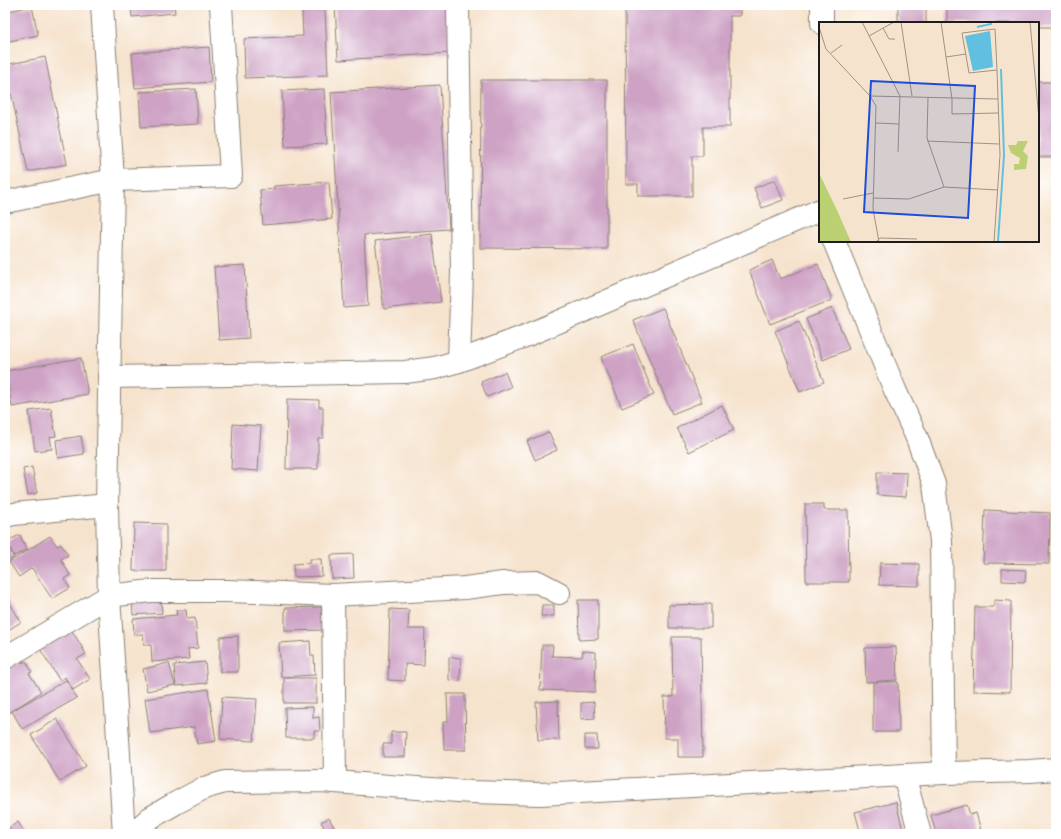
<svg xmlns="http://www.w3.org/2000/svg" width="1061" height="839" font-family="'Gochi Hand',sans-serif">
<rect width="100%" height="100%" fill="#fff"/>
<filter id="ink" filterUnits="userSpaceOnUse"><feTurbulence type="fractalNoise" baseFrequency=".025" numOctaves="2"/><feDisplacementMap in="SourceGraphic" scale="8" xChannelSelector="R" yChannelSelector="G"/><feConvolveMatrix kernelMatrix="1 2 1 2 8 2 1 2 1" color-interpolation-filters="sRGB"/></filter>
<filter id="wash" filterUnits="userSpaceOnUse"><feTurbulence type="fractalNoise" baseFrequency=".012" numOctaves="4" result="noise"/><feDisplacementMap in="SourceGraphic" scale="16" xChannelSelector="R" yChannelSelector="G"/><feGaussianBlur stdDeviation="0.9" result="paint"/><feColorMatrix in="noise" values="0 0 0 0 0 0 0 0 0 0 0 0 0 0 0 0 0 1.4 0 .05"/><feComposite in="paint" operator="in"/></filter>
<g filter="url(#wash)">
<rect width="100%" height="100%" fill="#f6e3cd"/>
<g id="blocks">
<g fill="#cea2c5">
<path d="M131 5H174L175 13 132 17Z"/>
<path d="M297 5H313V6L297 7Z"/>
<path d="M335 5H447L450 53 338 60Z"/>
<path d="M625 5H740V16H730V127H703V156H692V196H638V184H626Z"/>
<rect x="898" y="5" width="28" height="18"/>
<path d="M947 5H1056V27H1038V23H947Z"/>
<path d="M32 6 38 35 5 42V12Z"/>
<path d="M302 10H325L328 75 245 78 244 39 303 36Z"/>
<path d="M209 47 211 82 135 88 132 53Z"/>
<path d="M45 57 67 164 28 172 5 65Z"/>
<path d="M481 80H607V249L480 248Z"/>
<rect x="1038" y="82" width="18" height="75"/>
<path d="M440 85 449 229 364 235 368 306 344 308 331 92Z"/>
<path d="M196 89 198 124 141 127 139 92Z"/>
<path d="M324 89 327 144 285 146 282 91Z"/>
<path d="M775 180 783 200 762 208 754 188Z"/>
<path d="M329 182 332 219 263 225 260 190 274 189V186Z"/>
<path d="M432 234 441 302 384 309 375 241Z"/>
<path d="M772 260 780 279 818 264 832 300 770 324 749 270Z"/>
<path d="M245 265 249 338 219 340 214 267Z"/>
<path d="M663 308 702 402 672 414 633 320Z"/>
<path d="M832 308 849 349 823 360 806 319Z"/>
<path d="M799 321 824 382 800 392 775 331Z"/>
<path d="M633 344 654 395 622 408 601 357Z"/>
<path d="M81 358 88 394 12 407 6 371Z"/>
<path d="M505 372 511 387 487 397 481 382Z"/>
<path d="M287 399 319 400V407H323V438H318V469H286Z"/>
<path d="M722 405 734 430 689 452 677 428Z"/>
<path d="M51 408 56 436 50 437 52 449 35 451 29 411Z"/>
<path d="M233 424 261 426 258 471 231 469Z"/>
<path d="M549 432 557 450 535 460 527 441Z"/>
<path d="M81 436 84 454 58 458 56 440Z"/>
<path d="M32 467 37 493 28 495 23 469Z"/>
<path d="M877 472 907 473 906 497 877 495Z"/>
<path d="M805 504H824V510H848L849 582H806Z"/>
<path d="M985 510 1050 513 1049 564 983 563Z"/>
<path d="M134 523 166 524V571H133Z"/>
<path d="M20 535 27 550 14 556 7 541Z"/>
<path d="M50 536 57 546 61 544 68 555 61 559 70 575 64 579 70 588 52 599 32 568 19 577 9 562Z"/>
<path d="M5 543 14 557 5 563Z"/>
<path d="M353 554 354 578 332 579 331 555Z"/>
<path d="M310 559H321L322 576 294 577 293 564 310 563Z"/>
<path d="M880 563 919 564V586L879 585Z"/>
<path d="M1002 569 1026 570 1025 582 1002 581Z"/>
<path d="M5 595 21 622 5 632Z"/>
<path d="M161 599 162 613 133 615 132 600Z"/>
<path d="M578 600H598V639L579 640Z"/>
<path d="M994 600 1011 601 1010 692 973 691 975 607H994Z"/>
<path d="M711 604V628H669V605Z"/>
<path d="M542 605H554V616H541Z"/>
<path d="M322 607 323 630 285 631V608Z"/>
<path d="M390 609 409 610 408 629H425L424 665 405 664V681L388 680Z"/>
<path d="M176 610H186L187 619 195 618 198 648 188 649 189 659 152 662 151 645H144L143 634 134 635 133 619 177 615Z"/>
<path d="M71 629 86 654 77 659 90 679 73 690 65 677 60 681 40 649Z"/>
<path d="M238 636V672H220V637Z"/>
<path d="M672 637H701L703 757H678V738H665L664 697H673Z"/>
<path d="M310 641 311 656H314L315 675 281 677 279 643Z"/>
<path d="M542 645H553L552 656 582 657 583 651 596 652 595 692 540 690Z"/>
<path d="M896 647 897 680 866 682 865 648Z"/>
<path d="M449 657 461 658 460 681 449 680Z"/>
<path d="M22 660 23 663 26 661 32 672 29 673 41 692 8 713 5 708V670Z"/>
<path d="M205 662 207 683 176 686 174 665Z"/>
<path d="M169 663 175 685 147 691 143 669Z"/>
<rect x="284" y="678" width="32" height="25"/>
<path d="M66 680 77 698 22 729 12 711Z"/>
<path d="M873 682H898L899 732H873Z"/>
<path d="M208 689 216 741 197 744 194 727 150 733 145 699Z"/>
<path d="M447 694H465L466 750H444L443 722H448Z"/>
<path d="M222 697 257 699 254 741 220 739Z"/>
<path d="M558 701 559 740H538L536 702Z"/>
<path d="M594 702 595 718 581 719V703Z"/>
<path d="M313 707V718L319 717 320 731H314V738H286L285 708Z"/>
<path d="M57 719 86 766 60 782 31 735Z"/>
<path d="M391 732H406L405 757H383V744H391Z"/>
<path d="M585 735H597L598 749H585Z"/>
<path d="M896 802 904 834H861L855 812Z"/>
<path d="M967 805 970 815 976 813 982 834H936L931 815Z"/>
<path d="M329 818 338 834H328L321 822Z"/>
<path d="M18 822 26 834H5V831Z"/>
</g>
</g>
</g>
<g filter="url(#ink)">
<use href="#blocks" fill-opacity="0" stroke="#898074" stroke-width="1"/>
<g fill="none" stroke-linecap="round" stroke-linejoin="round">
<defs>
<g id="street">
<path d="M102 5 113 180 107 505 109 596 124 834"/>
<path d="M458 5 462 273 459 361"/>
<path d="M822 23V5"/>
<path d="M5 202 113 180 231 176 221 5"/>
<path d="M834 241 895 390 917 438 934 484 941 541 944 773"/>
<path d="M109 377 405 372 435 368 459 361 528 335 820 210"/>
<path d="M5 516 14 514 107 505"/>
<path d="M333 595 335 782"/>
<path d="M5 658 109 596 151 591H227L333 595 465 588 503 583 538 582 559 593"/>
<path d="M904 775 920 834"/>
<path d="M132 834 150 818 176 803 204 788 225 782 321 781 472 792 540 794 944 773 1030 771 1056 769"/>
</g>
</defs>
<use href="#street" stroke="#898074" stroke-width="24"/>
<use href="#street" stroke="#fff" stroke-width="22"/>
</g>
</g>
<g transform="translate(819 22)">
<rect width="220" height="220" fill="#f6e3cd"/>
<path d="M199 119H209L204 129 209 134 207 147 195 148V142H200L201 136 192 131 189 123H197ZM0 151 17 186 32 220H0Z" fill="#bbcf73"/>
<path d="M171 9 174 45 154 49 146 14Z" fill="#61c0df"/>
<path fill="none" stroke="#61c0df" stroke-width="2" d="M158 5 172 2V0M179 220 185 133 182 47"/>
<path fill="none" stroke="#9f9386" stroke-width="1" d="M43 0 81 74 79 130M82 0 93 74M122 0 133 77V92L179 91M211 0 220 97M0 5 7 27 51 74 57 84 54 187 60 220M64 6 70 17H76M50 14 75 0M12 31 23 23M127 35 147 32M51 74 179 77M109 75 108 116 125 165M57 101 80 102M108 119 180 122M54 176 90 177 125 165 179 168M24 177 54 171M57 220 61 216 98 217M175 220 181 133 178 48 176 7 143 11 150 51 178 48"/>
<path fill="#1d4ed8" fill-opacity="0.15" stroke="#1d4ed8" stroke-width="2" d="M52 59 156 64 149 196 45 190Z"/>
<rect width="220" height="220" fill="none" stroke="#1c1c1c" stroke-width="2"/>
</g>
<rect width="1061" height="839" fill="none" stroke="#fff" stroke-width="20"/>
</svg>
